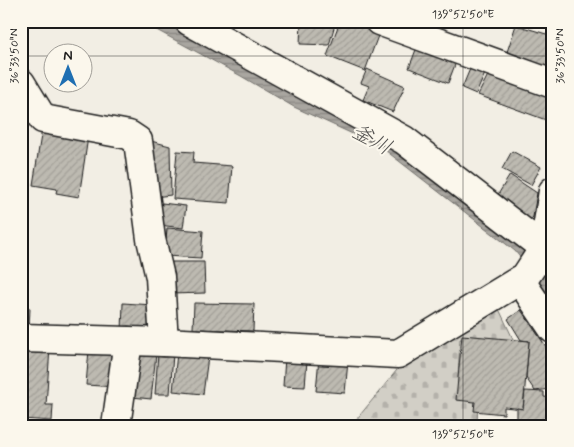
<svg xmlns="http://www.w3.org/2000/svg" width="574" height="447" font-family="Mynerve,'Klee One',sans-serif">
<defs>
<pattern id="cemetery-stones" width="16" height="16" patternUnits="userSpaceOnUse" patternTransform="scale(1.25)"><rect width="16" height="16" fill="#d2cfc6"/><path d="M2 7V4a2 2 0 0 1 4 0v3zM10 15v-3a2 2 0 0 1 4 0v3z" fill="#b4b1aa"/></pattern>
<pattern id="water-rules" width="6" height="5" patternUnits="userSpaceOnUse" patternTransform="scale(1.25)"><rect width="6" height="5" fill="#a9a6a0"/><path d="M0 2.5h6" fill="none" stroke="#898682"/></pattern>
<pattern id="building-hatch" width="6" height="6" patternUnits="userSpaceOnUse" patternTransform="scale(1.25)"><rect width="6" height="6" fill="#bdbab1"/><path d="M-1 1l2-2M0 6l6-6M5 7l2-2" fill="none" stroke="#a29f98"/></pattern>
</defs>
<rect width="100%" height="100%" fill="#f2eee4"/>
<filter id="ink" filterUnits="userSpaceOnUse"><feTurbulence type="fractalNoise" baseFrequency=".02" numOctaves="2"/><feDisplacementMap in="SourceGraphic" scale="10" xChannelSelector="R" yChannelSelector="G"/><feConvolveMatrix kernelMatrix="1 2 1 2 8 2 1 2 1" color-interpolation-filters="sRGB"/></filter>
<g filter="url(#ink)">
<path fill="url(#cemetery-stones)" stroke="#777671" d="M499 309 514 341 460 339 457 398 478 399 477 426H351L406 359Z"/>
<path fill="url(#water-rules)" stroke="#716f6b" d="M140 21H173L297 93 390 140 530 252 553 284V315L523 261 515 251 381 147 294 107 241 76Z"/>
<g fill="url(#building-hatch)" stroke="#1c1c1c">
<path d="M301 21H336L329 45 300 44Z"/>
<path d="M340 21H347L379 33 365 71 327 56Z"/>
<path d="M516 25 553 36V56L548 72 505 58Z"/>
<path d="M417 47 456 62 448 83 409 68Z"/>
<path d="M472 64 487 69 476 94 462 88Z"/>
<path d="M367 69 405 86 393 112 363 100 369 86 361 83Z"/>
<path d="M489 73 549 96 546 120 478 95Z"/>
<path d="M42 129 88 137 79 197 56 193 57 189 33 185Z"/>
<path d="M147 140 170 146 171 195 154 197Z"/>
<path d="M177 151 194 152 193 163 232 166 229 203 173 199Z"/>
<path d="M512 151 541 167 531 185 502 169Z"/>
<path d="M510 175 537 193 533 217 528 223 494 201Z"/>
<path d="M162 203 186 206 183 228 159 225Z"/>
<path d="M167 228 203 231 201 258 165 256Z"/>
<path d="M170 262H204L205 293 171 294Z"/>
<path d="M123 303 153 305 152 333 122 331Z"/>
<path d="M194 303 254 304 253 331 193 329Z"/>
<path d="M21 307 30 308 29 328 21 327Z"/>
<path d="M521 310 553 357V392L550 389 535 391 526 378 529 341 521 340 508 319Z"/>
<path d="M462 335 529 341 523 409 504 407V414L474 411 475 402 456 400Z"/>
<path d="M24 346 50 348 46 405H53L52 421 21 419V383Z"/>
<path d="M89 350 119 353 116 387 86 385Z"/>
<path d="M136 352 156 354 151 399 132 397Z"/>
<path d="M158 353 173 354 170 394H155Z"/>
<path d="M177 353 208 357 203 394 173 391Z"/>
<path d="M285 358 307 360 305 387 283 386Z"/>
<path d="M319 358 348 361 345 393 316 391Z"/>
<path d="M525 391 544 392V397L553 398V423L517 419V408L523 409Z"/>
</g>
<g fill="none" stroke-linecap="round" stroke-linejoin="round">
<defs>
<g id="minor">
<path d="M189 21 404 140 544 248 551 262"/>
<path d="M379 21 553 84"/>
<path d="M21 83 43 119 129 135 138 141 151 239 160 277 164 342"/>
<path d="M520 280 553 329"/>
<path d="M21 338 164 342 398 354 525 277 544 248 553 191"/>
<path d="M116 426 128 341"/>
</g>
</defs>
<use href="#minor" stroke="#1c1c1c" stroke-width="31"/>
<use href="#minor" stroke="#fbf7ec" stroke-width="28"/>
</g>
</g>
<path fill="none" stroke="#1c1c1c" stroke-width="1" stroke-opacity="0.45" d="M463 21V426M21 56H52M82 56H553"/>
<g text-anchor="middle" stroke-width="4" stroke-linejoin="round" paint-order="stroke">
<g font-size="21" font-style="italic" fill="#545351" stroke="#fbf7ec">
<text transform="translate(372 139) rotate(29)" y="7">釜川</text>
</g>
</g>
<rect width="574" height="447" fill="none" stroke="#fbf7ec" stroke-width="55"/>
<g transform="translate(68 68)"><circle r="24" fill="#fbf7ec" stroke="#a29f99"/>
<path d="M0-4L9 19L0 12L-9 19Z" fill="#1f6fb2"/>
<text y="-8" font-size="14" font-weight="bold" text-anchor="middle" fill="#1c1c1c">N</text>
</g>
<rect x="28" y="28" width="518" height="392" fill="none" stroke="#1c1c1c" stroke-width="2"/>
<g font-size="12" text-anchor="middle" fill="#1c1c1c">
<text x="463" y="18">139°52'50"E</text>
<text transform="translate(14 56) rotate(-90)" y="4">36°33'50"N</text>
<text transform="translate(560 56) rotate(-90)" y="4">36°33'50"N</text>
<text x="463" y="438">139°52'50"E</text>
</g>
</svg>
